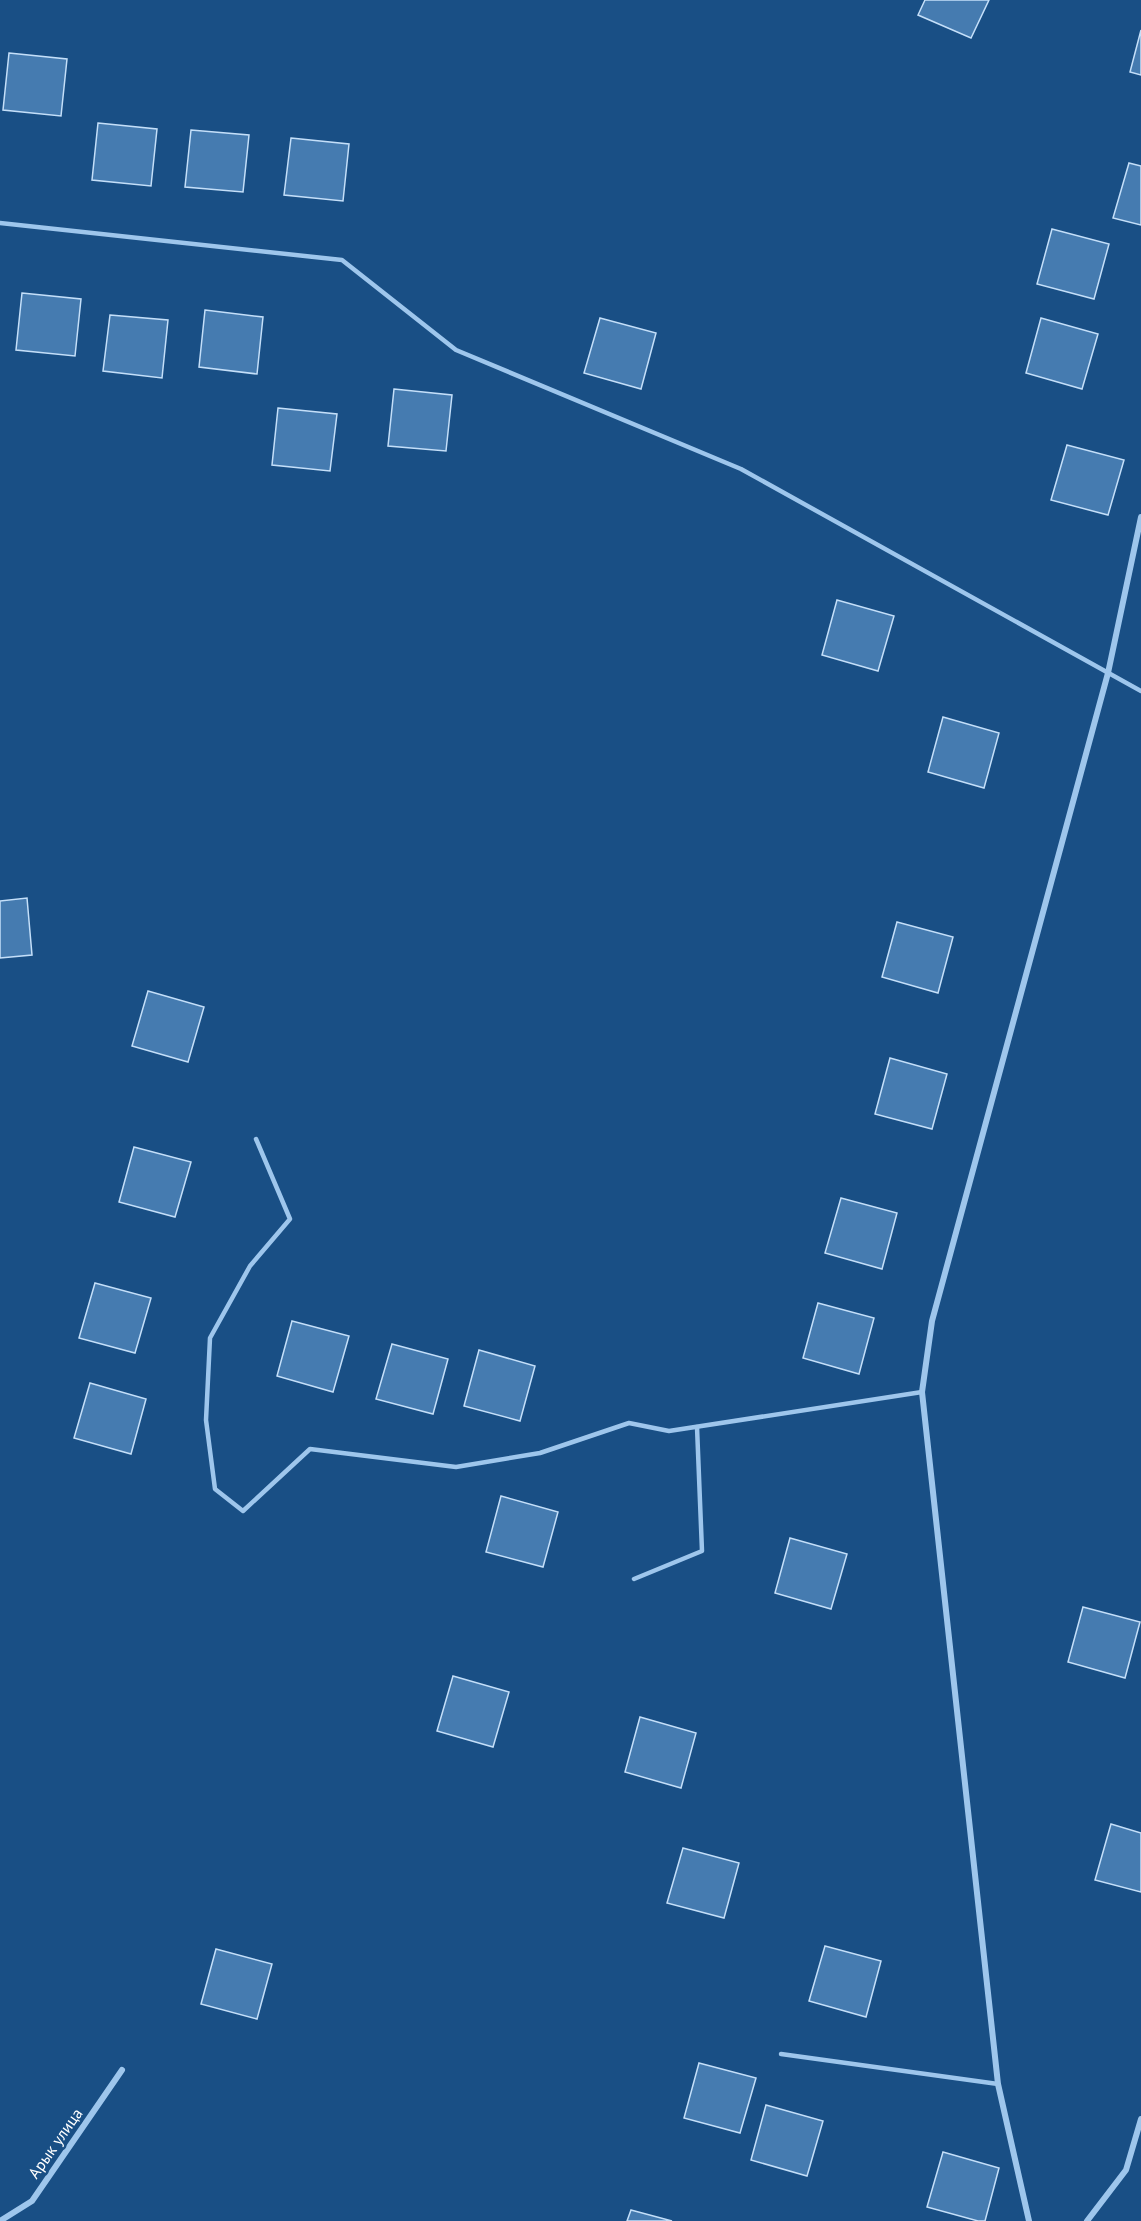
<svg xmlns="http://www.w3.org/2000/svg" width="1141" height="2221" font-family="'PT Sans',sans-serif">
<rect width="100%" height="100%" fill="#194f85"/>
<g fill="#457bb0" stroke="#c4dff9" stroke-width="1.5">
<path d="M925 0H989L971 38 918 15Z"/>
<path d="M1141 30V75L1130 72Z"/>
<path d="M9 53 67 59 61 116 3 110Z"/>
<path d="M98 123 157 129 151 186 92 180Z"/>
<path d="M191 130 249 135 243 192 185 187Z"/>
<path d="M291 138 349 144 343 201 284 195Z"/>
<path d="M1129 163 1141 166V225L1113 218Z"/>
<path d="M1052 229 1109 244 1094 299 1037 284Z"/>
<path d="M22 293 81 299 75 356 16 350Z"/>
<path d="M205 310 263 317 257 374 199 367Z"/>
<path d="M110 315 168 320 162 378 103 371Z"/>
<path d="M600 318 656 333 641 389 584 373Z"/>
<path d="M1041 318 1098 334 1082 389 1026 373Z"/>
<path d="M394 389 452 395 446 451 388 446Z"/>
<path d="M278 408 337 414 330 471 272 465Z"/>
<path d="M1067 445 1124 460 1108 515 1051 500Z"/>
<path d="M837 600 894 616 878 671 822 655Z"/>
<path d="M943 717 999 733 984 788 928 772Z"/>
<path d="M27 898 32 955 0 958V901Z"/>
<path d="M897 922 953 937 938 993 882 977Z"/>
<path d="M148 991 204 1007 188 1062 132 1046Z"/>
<path d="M890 1058 947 1074 932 1129 875 1114Z"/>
<path d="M134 1147 191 1162 175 1217 119 1202Z"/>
<path d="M841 1198 897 1213 882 1269 825 1253Z"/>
<path d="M95 1283 151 1298 135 1353 79 1338Z"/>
<path d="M818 1303 874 1318 859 1374 803 1358Z"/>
<path d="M292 1321 349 1336 333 1392 277 1376Z"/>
<path d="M392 1344 448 1359 433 1414 376 1399Z"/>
<path d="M479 1350 535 1366 520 1421 464 1406Z"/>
<path d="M90 1383 146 1399 131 1454 74 1438Z"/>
<path d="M501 1496 558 1512 543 1567 486 1552Z"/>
<path d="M790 1538 847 1554 831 1609 775 1593Z"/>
<path d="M1083 1607 1140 1622 1125 1678 1068 1662Z"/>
<path d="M453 1676 509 1692 493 1747 437 1731Z"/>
<path d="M640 1717 696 1733 681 1788 625 1772Z"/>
<path d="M1111 1824 1141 1833V1892L1095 1880Z"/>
<path d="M683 1848 739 1863 724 1918 667 1903Z"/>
<path d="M825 1946 881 1961 866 2017 809 2001Z"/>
<path d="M216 1949 272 1964 257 2019 201 2004Z"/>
<path d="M699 2063 756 2078 740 2133 684 2118Z"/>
<path d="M766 2105 823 2121 807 2176 751 2160Z"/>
<path d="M943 2152 999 2168 985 2221H978L927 2207Z"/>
<path d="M631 2210 672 2221H627Z"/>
</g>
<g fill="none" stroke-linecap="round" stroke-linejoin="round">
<g stroke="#9ec6ec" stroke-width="4.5">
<path d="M0 223 342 260 456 350 741 469 1141 691"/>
<path d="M256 1139 290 1219 250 1266 210 1338 206 1420 215 1489 243 1511 310 1449 456 1467 540 1453 629 1423 669 1431 922 1392"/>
<path d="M634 1579 702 1551 697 1427"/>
<path d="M781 2054 998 2084"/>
</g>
<g stroke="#9ec6ec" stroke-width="6">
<path d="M0 2221 32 2201 122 2070"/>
<path d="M1029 2221 998 2084 922 1392 932 1321 1108 673 1141 517"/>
<path d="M1087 2221 1126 2170 1141 2119"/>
</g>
</g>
<g text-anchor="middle" stroke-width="5" stroke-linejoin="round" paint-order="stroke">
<g font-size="16" fill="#fff" stroke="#194f85">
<text transform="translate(55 2143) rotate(-55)" y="6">Арык улица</text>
</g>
</g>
</svg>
